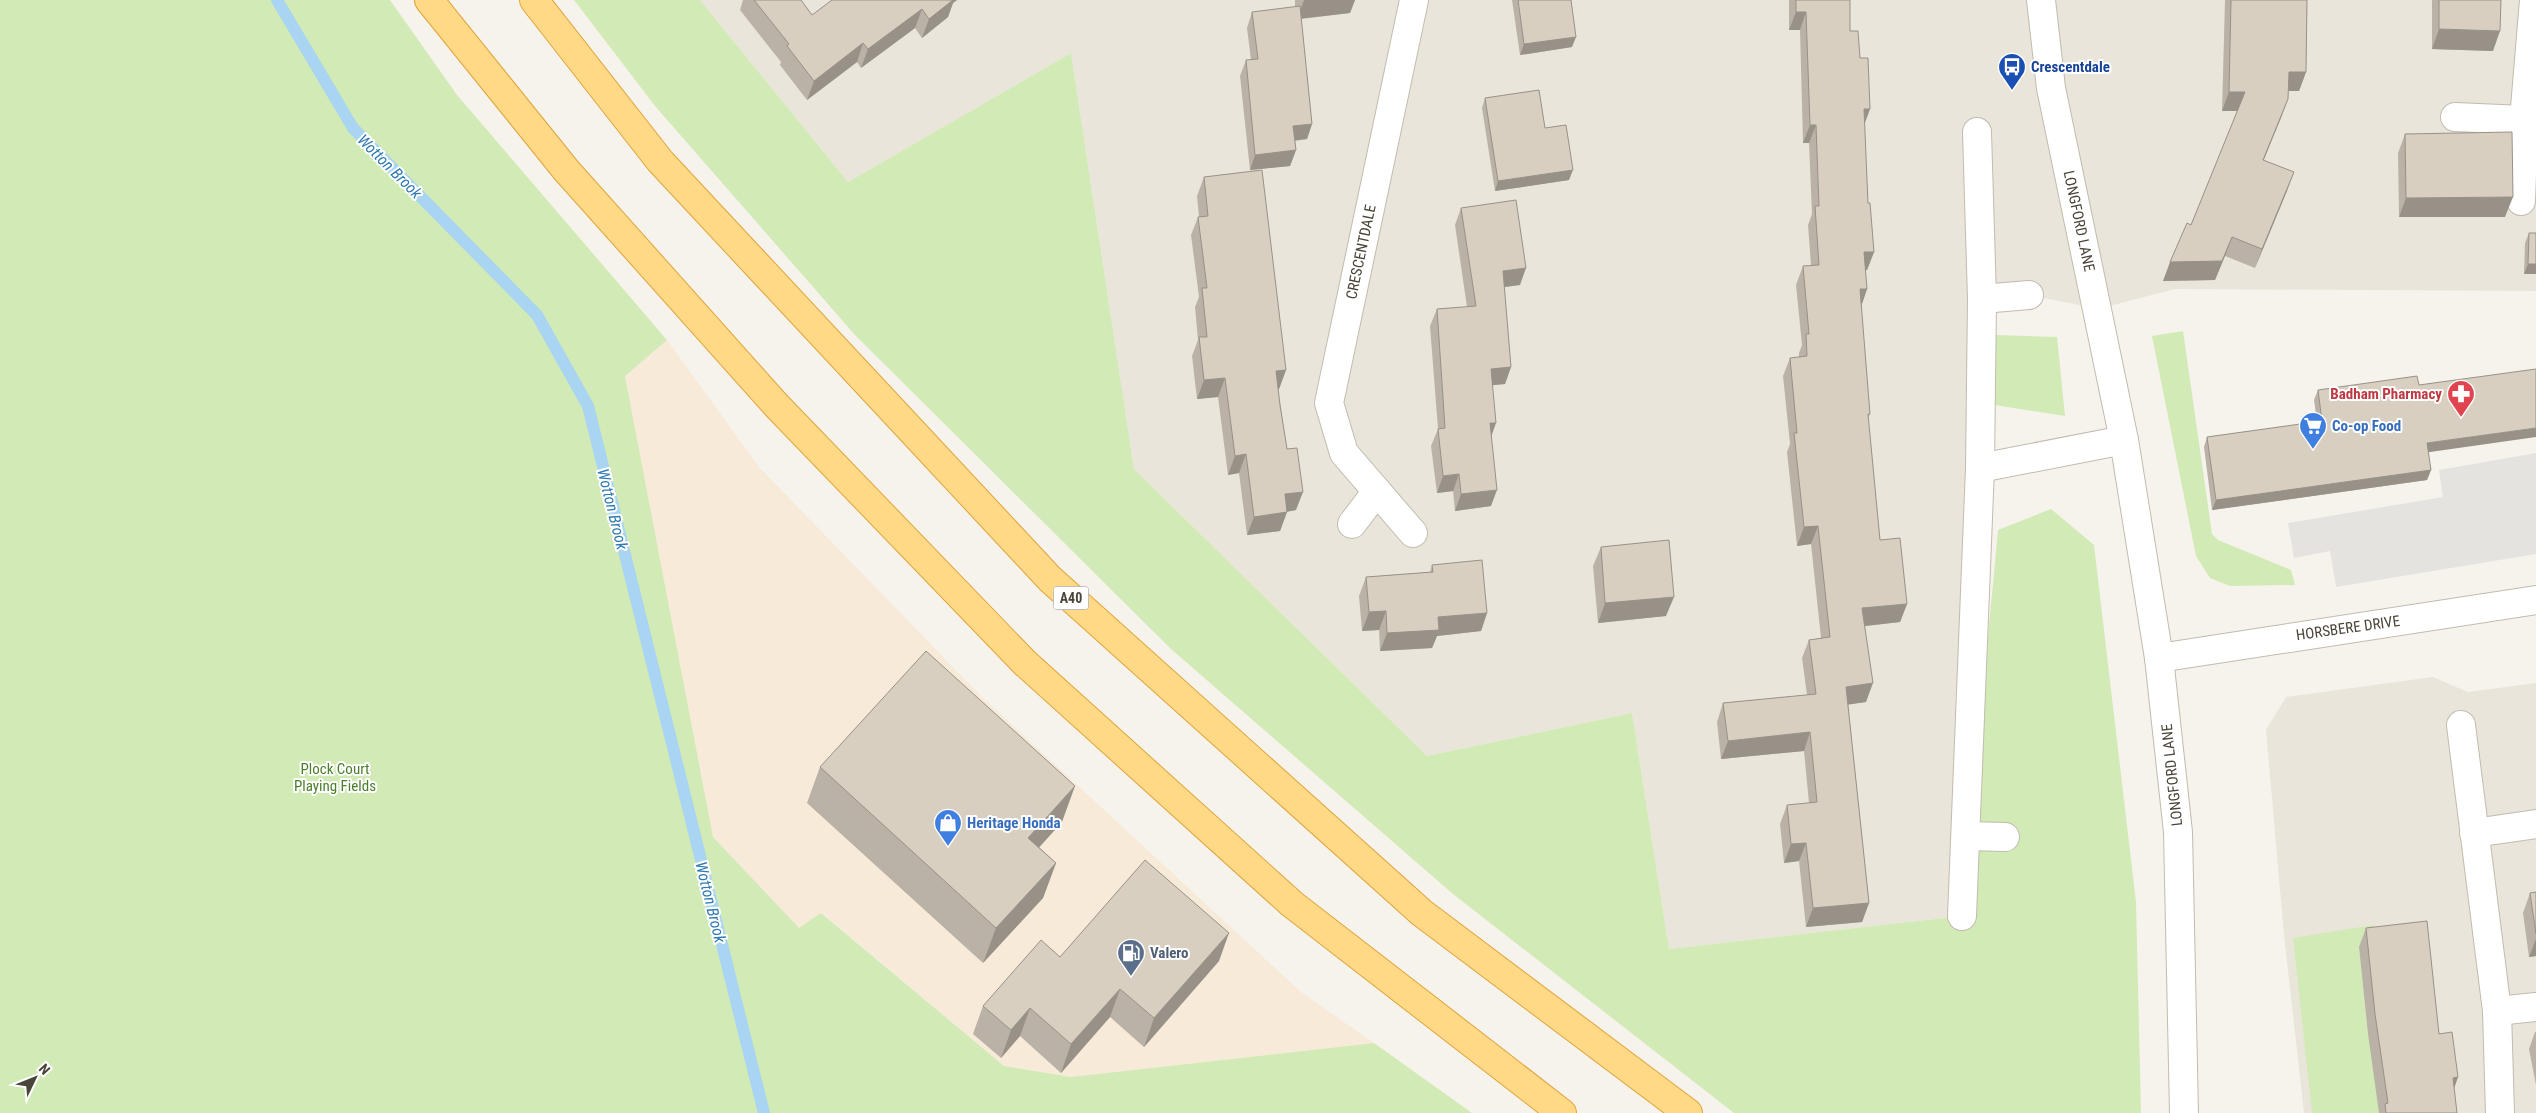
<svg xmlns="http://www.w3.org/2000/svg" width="2536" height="1113" font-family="'Roboto Condensed',sans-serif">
<rect width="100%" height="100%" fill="#f6f3ec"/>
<g fill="#eae5da">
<path d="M700 0H2536V291L2175 289 2098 309 2029 295 1982 299 1962 916 1669 949 1632 713 1427 756 1134 469 1071 53 848 182Z"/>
<path d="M2433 677 2468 692 2536 683V1113H2304L2284 935 2266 730 2286 697Z"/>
</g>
<path fill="#f7ead8" d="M667 340 759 467 981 696 1301 992 1374 1043 1071 1077 1004 1066 822 913 799 929 713 837 625 376Z"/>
<g fill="#d2eab5">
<path d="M0 0H390L457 95 667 340 625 376 713 837 799 928 821 913 1004 1066 1071 1077 1374 1043 1472 1113H0Z"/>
<path d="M574 0H700L848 182 1071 53 1134 469 1427 756 1632 713 1669 949 1962 916 1998 530 2051 509 2094 545 2136 902 2141 1113H1734L1453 894 1171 649 855 335 655 106Z"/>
<path d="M2183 331 2212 534 2218 540 2291 570 2295 585 2230 586 2210 578 2196 556 2152 336Z"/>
<path d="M1996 335 2057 337 2065 416 1995 405Z"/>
<path d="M2373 925 2375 946 2359 947 2368 1037 2370 1036 2380 1113H2312L2293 938Z"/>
</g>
<path fill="#e5e3e0" d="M2536 453V554L2336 587 2330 551 2294 558 2288 523 2443 497 2439 470Z"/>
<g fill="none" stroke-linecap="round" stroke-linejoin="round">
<path stroke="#a9d4f2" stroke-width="12" d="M277 0 353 128 537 315 588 406 764 1113"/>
<defs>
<g id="minor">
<path d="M2455 117 2524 120"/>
<path d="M2521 201 2524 120 2534 0"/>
<path d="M1982 299 2029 295"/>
<path d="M1980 468 2124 440"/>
<path d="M1352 524 1377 491"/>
<path d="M1413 533 1344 453 1329 403 1414 0"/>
<path d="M2159 658 2536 600"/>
<path d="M2461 725 2497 1011 2500 1113"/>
<path d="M2474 833 2536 824"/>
<path d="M1966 836 2005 837"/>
<path d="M1962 916 1980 468 1982 299 1977 132"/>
<path d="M2497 1011 2536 1007"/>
</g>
<path id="tertiary" d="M2041 0 2051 88 2124 440 2159 658 2178 832 2184 1113"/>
<g id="trunk">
<path d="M429 0 566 170 777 406 1025 663 1292 904 1562 1113"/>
<path d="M534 0 660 161 1050 579 1422 913 1688 1113"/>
</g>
</defs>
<use href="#minor" stroke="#c2bbae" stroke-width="30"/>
<use href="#tertiary" stroke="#c2bbae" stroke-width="30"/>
<use href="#trunk" stroke="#e0a43c" stroke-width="30"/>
<use href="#minor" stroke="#fff" stroke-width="28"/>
<use href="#tertiary" stroke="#fff" stroke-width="28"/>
<use href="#trunk" stroke="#ffd985" stroke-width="28"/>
</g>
<g fill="#bab2a6">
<path d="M743 0H801L812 15 832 0H957L953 3 948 17 922 38 915 28 861 68 857 62 807 100 780 65 781 62 740 10Z"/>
<path d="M1295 0H1355L1350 13 1301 19 1312 124 1307 139 1295 141 1296 150 1290 166 1250 170 1240 76 1246 60H1251L1247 28 1252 12 1295 7Z"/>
<path d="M1512 0H1571L1572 47 1520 55Z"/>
<path d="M1789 0H1850V31L1860 58 1870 109 1864 124 1868 203 1874 252 1867 270H1865L1867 289 1861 306 1870 414 1868 419 1880 540 1907 604 1900 622 1865 626 1866 702 1848 704 1869 903 1862 922 1806 927 1799 861 1784 863 1780 824 1787 805 1809 803 1804 751 1721 759 1717 722 1723 703 1807 695 1802 658 1809 640 1821 638 1811 544 1797 546 1787 452 1790 444 1783 376 1790 358 1799 357V353L1802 345 1796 285 1803 266 1811 265 1808 225 1812 214 1809 143H1803L1800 30H1789Z"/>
<path d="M2225 0H2307L2306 72 2299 91H2288V99L2264 160 2287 191 2255 268 2225 256 2215 280 2163 281 2191 225 2238 111H2222Z"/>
<path d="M2432 0H2501L2493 51 2432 49Z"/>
<path d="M1485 98 1545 128 1569 180 1495 191 1482 108Z"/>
<path d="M2405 134 2505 217H2399L2398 153Z"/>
<path d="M1204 177 1286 370 1279 389H1278L1296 510 1287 512 1280 531 1247 535 1239 473 1228 475 1218 397 1197 399 1192 356 1198 340 1195 307 1199 297 1191 235 1198 217H1199L1197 196Z"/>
<path d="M1461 208 1520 285 1504 287 1511 367 1505 384 1492 385 1491 506 1455 511 1453 491 1437 493 1431 446 1438 429 1430 326 1437 309 1467 307 1455 225Z"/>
<path d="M2529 233H2536V274H2524L2525 243Z"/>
<path d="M2318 390 2428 452 2431 470 2427 480 2212 510 2204 447 2207 437 2317 422 2314 400Z"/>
<path d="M1601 547 1666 616 1598 623 1593 566Z"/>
<path d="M1432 565 1487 613 1481 631 1437 636 1432 648 1380 651 1379 630 1362 631 1359 596 1366 577 1430 572Z"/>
<path d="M820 767 1062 822 1039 847 1056 863 1043 898 983 963 807 803Z"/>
<path d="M2536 892V956L2529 957 2523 913 2530 893Z"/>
<path d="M2366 928 2439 1034 2458 1077 2454 1088 2457 1113H2379L2368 1034 2359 947Z"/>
<path d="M1060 957 1219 961 1144 1047 1110 1017 1061 1073 1020 1036 1001 1058 973 1034 983 1006Z"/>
<path d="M2535 1032H2536V1085L2529 1049Z"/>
</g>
<g fill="#979187">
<path d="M947 0H957L953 3 948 17 922 38 929 19Z"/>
<path d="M1304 0H1355L1350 13 1297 19Z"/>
<path d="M922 9 915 28 861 68 868 49Z"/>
<path d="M1796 12H1806L1800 30H1789Z"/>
<path d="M2439 29 2500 31 2493 51 2432 49Z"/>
<path d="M1576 37 1572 47 1520 55 1524 44Z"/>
<path d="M863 43 857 62 807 100 814 81Z"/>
<path d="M2289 72H2306L2299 91H2282Z"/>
<path d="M2229 92H2245L2239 111H2222Z"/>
<path d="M2288 99 2281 118 2256 178 2263 160Z"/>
<path d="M1864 109H1870L1863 128Z"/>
<path d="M1312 124 1307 139 1287 141 1293 126Z"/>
<path d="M1810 125H1816L1809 143H1803Z"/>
<path d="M1296 150 1290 166 1250 170 1255 155Z"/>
<path d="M1573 170 1569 180 1495 191 1498 181Z"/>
<path d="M2294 172 2287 191 2255 268 2262 249Z"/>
<path d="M2513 197 2505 217H2399L2406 198Z"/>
<path d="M2232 237 2225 256 2215 280 2163 281 2170 262Z"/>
<path d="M1864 252H1874L1867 270 1857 271Z"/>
<path d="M2528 264H2536V274H2524Z"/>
<path d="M1526 268 1520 285 1497 288 1503 271Z"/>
<path d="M1860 289H1867L1861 307Z"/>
<path d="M1511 367 1505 384 1484 386 1491 369Z"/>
<path d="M1286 370 1279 389 1269 390 1276 371Z"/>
<path d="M1225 378 1218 397 1197 399 1204 380Z"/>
<path d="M1490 423H1496L1490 440Z"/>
<path d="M2536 428V437L2423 453 2427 443Z"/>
<path d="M1246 454 1239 473 1228 475 1235 456Z"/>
<path d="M2431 470 2427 480 2212 510 2216 500Z"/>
<path d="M1459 474 1453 491 1437 493 1443 476Z"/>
<path d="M1497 490 1491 506 1455 511 1461 494Z"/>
<path d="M1303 492 1296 510 1278 513 1285 494Z"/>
<path d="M1287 512 1280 531 1247 535 1254 517Z"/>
<path d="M1818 526 1811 544 1797 546 1804 527Z"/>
<path d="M1674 597 1666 616 1598 623 1605 603Z"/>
<path d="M1907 604 1900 622 1856 627 1862 608Z"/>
<path d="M1386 611 1379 630 1362 631 1369 612Z"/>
<path d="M1487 613 1481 631 1437 636 1432 648 1380 651 1387 633 1438 617Z"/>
<path d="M1873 683 1866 702 1839 706 1846 687Z"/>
<path d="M1810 732 1804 751 1721 759 1728 741Z"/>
<path d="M1075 786 1062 822 1016 873 1028 838Z"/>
<path d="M1806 843 1799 861 1784 863 1791 844Z"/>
<path d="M1056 863 1043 898 983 963 996 928Z"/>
<path d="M1869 903 1862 922 1806 927 1813 908Z"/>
<path d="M1229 933 1219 961 1144 1047 1154 1018Z"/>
<path d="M2536 939V956L2529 957Z"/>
<path d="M1120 989 1110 1017 1061 1073 1071 1044Z"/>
<path d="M1030 1008 1020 1036 1001 1058 1011 1030Z"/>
<path d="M2458 1077 2451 1097 2453 1078Z"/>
</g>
<g fill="#d8cfc1" stroke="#979187">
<path d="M754 0H801L812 15 832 0H953L929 19 922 9 868 49 863 43 814 81 787 46 789 44Z"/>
<path d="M1518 0H1571L1576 37 1524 44Z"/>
<path d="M1796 0H1850V31H1858L1860 58H1868L1870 109H1864L1868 203H1870L1874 252H1864L1867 289H1860L1870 414H1868L1880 540 1900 538 1907 604 1862 608 1873 683 1846 687 1869 903 1813 908 1806 843 1791 844 1787 805 1817 802 1810 732 1728 741 1723 703 1816 694 1809 640 1830 637 1818 526 1804 527 1794 433H1797L1790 358 1807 356 1806 334H1809L1803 266 1819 265 1815 206H1819L1816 125H1810L1806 12H1796Z"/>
<path d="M2231 0H2307L2306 72H2289L2288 99 2263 160 2294 172 2262 249 2232 237 2222 261 2170 262 2187 223 2191 225 2245 92H2229Z"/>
<path d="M2439 0H2501L2500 31 2439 29Z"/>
<path d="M1300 6 1312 124 1293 126 1296 150 1255 155 1246 60 1258 59 1252 12Z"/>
<path d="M1539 90 1545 128 1566 125 1573 170 1498 181 1485 98Z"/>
<path d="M2512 132 2513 197 2406 198 2405 134Z"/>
<path d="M1262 170 1286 370 1276 371 1280 405 1287 449 1297 448 1303 492 1285 494 1287 512 1254 517 1246 454 1235 456 1225 378 1204 380 1199 337H1207L1202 288H1207L1198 217 1208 216 1204 177Z"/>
<path d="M1516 200 1526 268 1503 271 1511 367 1491 369 1496 423H1490L1497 490 1461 494 1459 474 1443 476 1438 429 1445 428 1437 309 1476 306 1461 208Z"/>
<path d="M2529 233H2536V264H2528Z"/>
<path d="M2536 369V428L2427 443 2431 470 2216 500 2207 437 2322 421 2318 390 2417 376 2419 385Z"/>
<path d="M1669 540 1674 597 1605 603 1601 547Z"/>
<path d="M1482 560 1487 613 1438 617 1439 630 1387 633 1386 611 1369 612 1366 577 1433 572 1432 565Z"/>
<path d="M926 651 1075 786 1028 838 1056 863 996 928 820 767Z"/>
<path d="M1145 860 1229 933 1154 1018 1120 989 1071 1044 1030 1008 1011 1030 983 1006 1041 940 1060 957Z"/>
<path d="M2536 892V934L2530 893Z"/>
<path d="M2427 921 2439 1034 2452 1032 2458 1077 2453 1078 2457 1113H2386L2385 1104 2388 1103 2375 1014 2366 928Z"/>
</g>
<defs>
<symbol id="bus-pin" viewBox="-11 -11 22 30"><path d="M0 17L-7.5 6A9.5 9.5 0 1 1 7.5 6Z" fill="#1a4fb4" stroke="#fff"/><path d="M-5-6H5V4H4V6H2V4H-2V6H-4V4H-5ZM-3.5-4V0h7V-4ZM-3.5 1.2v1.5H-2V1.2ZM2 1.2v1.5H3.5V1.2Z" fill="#fff"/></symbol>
<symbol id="pharmacy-pin" viewBox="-11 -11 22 30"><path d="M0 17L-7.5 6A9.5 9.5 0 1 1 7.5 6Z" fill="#e0444e" stroke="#fff"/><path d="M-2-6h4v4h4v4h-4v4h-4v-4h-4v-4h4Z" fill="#fff"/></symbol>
<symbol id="supermarket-pin" viewBox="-11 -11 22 30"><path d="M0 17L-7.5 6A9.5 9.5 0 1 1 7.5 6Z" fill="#3f7fe0" stroke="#fff"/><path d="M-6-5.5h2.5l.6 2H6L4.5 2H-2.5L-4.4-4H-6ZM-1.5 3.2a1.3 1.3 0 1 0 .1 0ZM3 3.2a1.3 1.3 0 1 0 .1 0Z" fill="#fff"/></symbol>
<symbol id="shop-pin" viewBox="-11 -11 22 30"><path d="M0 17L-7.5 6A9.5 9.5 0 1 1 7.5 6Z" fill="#3f7fe0" stroke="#fff"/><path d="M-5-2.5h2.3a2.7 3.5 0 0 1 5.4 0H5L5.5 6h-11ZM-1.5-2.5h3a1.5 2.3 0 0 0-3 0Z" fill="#fff"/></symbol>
<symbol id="fuel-pin" viewBox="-11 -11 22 30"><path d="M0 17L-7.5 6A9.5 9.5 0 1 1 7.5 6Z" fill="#5c6f8a" stroke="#fff"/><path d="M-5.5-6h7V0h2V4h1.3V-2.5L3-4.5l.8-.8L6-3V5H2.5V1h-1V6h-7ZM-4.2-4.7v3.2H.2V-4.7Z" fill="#fff"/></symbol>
</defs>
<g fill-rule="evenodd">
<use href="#bus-pin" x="1996" y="51" width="32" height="43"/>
<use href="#pharmacy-pin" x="2445" y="378" width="32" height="43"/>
<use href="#supermarket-pin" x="2297" y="410" width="32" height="43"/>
<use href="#shop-pin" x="932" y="807" width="32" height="43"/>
<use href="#fuel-pin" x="1115" y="937" width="32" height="43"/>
</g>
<g text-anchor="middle" stroke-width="4" stroke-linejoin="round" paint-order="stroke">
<rect fill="#fff" stroke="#817c74" stroke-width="1" x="1053.5" y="586.5" width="35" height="23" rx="4"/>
<g font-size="14" font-weight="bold" fill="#4b4439">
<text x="1071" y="603">A40</text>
</g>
<g font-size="15" font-weight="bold" fill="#164399" stroke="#fff" text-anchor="start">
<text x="2031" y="72">Crescentdale</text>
</g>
<g font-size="15" fill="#4b4439" stroke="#fff">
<text transform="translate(2079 221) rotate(78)" y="5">LONGFORD LANE</text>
<text transform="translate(1361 252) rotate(-78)" y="5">CRESCENTDALE</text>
<text transform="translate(2348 628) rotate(-8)" y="5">HORSBERE DRIVE</text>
<text transform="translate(2172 775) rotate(-96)" y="5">LONGFORD LANE</text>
</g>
<g font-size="15" font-weight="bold" fill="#be3a42" stroke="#fff" text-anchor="end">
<text x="2442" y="399">Badham Pharmacy</text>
</g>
<g font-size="15" font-weight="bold" fill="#366cbe" stroke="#fff" text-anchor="start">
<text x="2332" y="431">Co-op Food</text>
<text x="967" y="828">Heritage Honda</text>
</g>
<g font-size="15" fill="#4a7f2a" stroke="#fff">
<text x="335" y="774">Plock Court<tspan x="335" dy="17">Playing Fields</tspan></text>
</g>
<g font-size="15" font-weight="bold" fill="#4e5e75" stroke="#fff" text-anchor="start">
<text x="1150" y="958">Valero</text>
</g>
<g font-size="16" font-style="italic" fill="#2e7ab2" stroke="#fff">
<text transform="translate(390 166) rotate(45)" y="6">Wotton Brook</text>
<text transform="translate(613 509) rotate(76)" y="6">Wotton Brook</text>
<text transform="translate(711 902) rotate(76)" y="6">Wotton Brook</text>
</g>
</g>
<g transform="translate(35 1078) rotate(47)" stroke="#ffffff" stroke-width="4" paint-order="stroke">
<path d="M0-4L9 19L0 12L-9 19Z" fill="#4b4439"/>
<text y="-8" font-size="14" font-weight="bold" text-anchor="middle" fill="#4b4439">N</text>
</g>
</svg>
